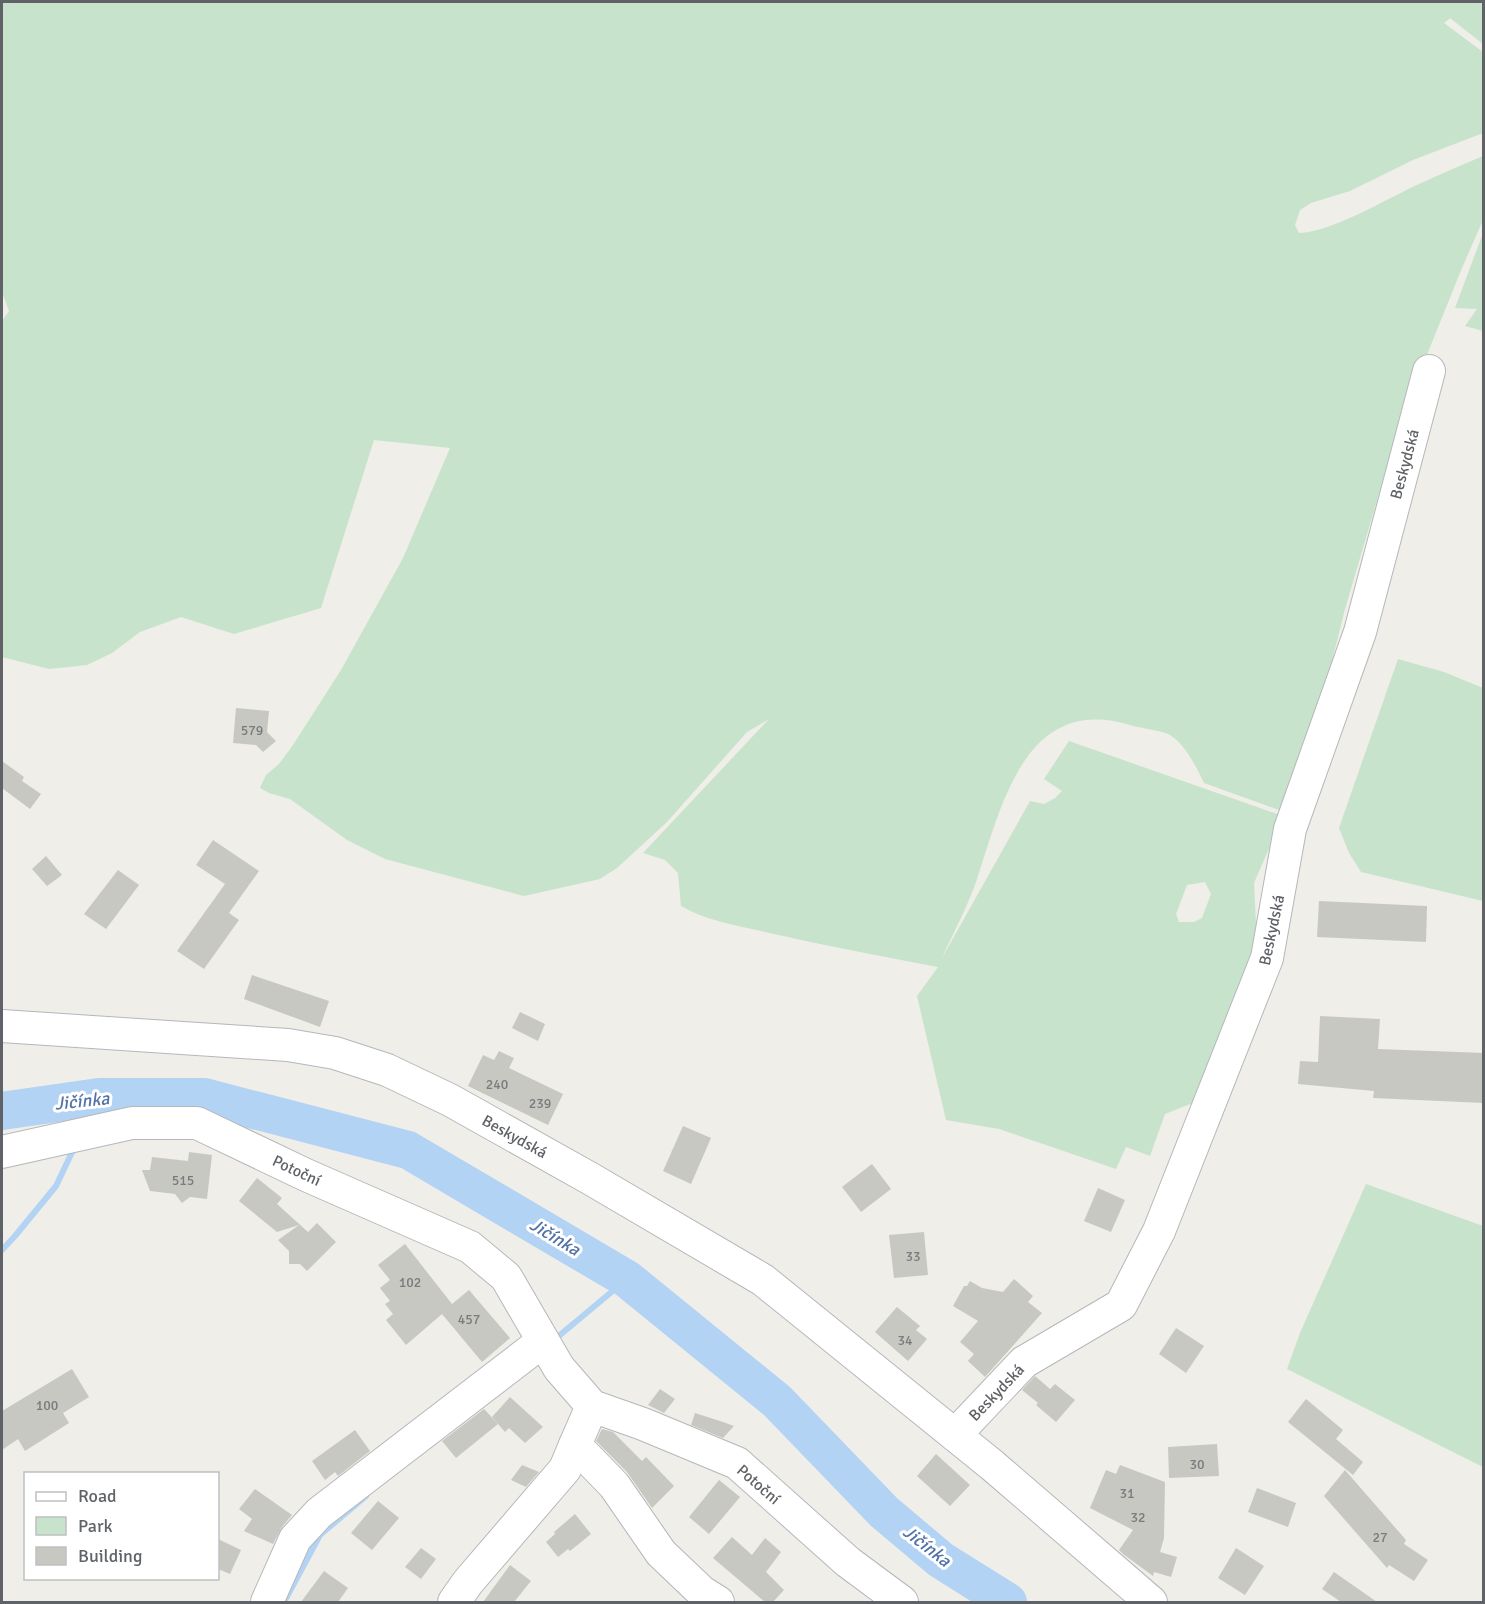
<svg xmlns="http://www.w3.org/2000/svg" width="1485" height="1604" font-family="Signika,sans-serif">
<rect width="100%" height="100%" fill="#efeee8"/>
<g fill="#c8e3cb" fill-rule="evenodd">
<path d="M2 2H1483V44L1450 18 1444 23 1483 52V133L1413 160 1350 191 1311 203 1300 210 1295 225 1299 233C1332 232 1388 198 1419 184 1440 174 1462 165 1483 156V220L1462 268 1401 419 1345 609 1327 681 1287 804 1279 810 1204 783C1197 768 1185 744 1170 735 1164 731 1139 728 1130 725 1024 693 1001 808 976 882 967 908 953 933 942 958L1030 801 1044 804 1055 798 1062 791 1044 779 1069 741 1283 816 1254 883 1257 943 1193 1103 1165 1114 1150 1156 1126 1147 1116 1169 999 1129 946 1120 917 996 938 967C880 956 822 945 765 932 736 925 706 921 681 906L678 873 665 860 643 853 769 719 747 732 667 822 617 868 600 879 524 896 385 859 347 840 290 799 269 793 260 788 266 775 279 764 293 745 341 670 403 558 450 448 374 440 321 608 234 634 181 617 140 632 112 653 87 665 49 669 2 657V321L9 311 2 292ZM1205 882 1211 894 1202 918 1194 922H1179L1176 914 1187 885Z"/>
<path d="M1483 233V331L1465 326 1477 309 1455 308Z"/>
<path d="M1398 659 1444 672 1483 688V901L1361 872 1349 853 1339 828Z"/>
<path d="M1366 1184 1483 1226V1467L1287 1369 1300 1333Z"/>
</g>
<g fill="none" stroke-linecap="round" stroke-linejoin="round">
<g stroke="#b3d3f4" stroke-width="6">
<path d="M86 1123 99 1097"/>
<path d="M2 1250 15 1236 56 1186 75 1146"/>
<path d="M554 1340 627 1279"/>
<path d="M284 1602 320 1535 366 1496"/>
</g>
<path stroke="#b3d3f4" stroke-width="38" d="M2 1111 99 1097H204L408 1150 627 1279 777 1401 884 1512 941 1560 1008 1602"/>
</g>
<g fill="#c8c8c3">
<path d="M236 708 269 711 267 732 276 741 263 752 256 745 233 743Z"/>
<path d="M2 761 24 777 22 781 41 794 30 809 2 788Z"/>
<path d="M213 840 259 871 229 913 239 920 204 969 177 951 225 884 196 865Z"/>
<path d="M46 856 62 875 47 886 32 869Z"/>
<path d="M118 870 139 885 106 929 84 914Z"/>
<path d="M1319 901 1427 906 1426 942 1317 937Z"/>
<path d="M252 975 329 1001 320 1027 244 999Z"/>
<path d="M520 1012 545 1024 538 1041 512 1028Z"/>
<path d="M1320 1016 1380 1019 1378 1049 1484 1053V1103L1373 1098 1374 1091 1298 1084 1300 1061 1318 1062Z"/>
<path d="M499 1051 514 1058 509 1068 563 1094 548 1125 468 1086 483 1055 494 1060Z"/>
<path d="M683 1126 711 1138 691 1184 663 1171Z"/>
<path d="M189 1152 212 1155 207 1199 190 1197 182 1203 175 1194 150 1191 142 1170H150L152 1157 188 1161Z"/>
<path d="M872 1164 891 1189 861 1212 842 1187Z"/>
<path d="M257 1178 282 1198 277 1204 308 1232 317 1223 336 1242 307 1271 300 1264H289V1251L278 1240 299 1225 277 1232 239 1201Z"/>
<path d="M1098 1188 1125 1200 1111 1232 1084 1221Z"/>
<path d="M924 1232 928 1275 894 1278 889 1235Z"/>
<path d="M405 1244 452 1304 469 1290 510 1338 482 1362 442 1314 406 1345 386 1320 393 1314 385 1304 390 1301 380 1288 390 1280 378 1265Z"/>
<path d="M1014 1279 1033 1296 1028 1302 1042 1313 985 1377 968 1361 974 1354 960 1342 978 1321 953 1306 964 1286H967L970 1281 982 1288 1003 1292Z"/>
<path d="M897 1307 920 1326 916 1330 927 1339 908 1361 875 1332Z"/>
<path d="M1176 1328 1204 1346 1186 1373 1159 1354Z"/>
<path d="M72 1369 89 1397 63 1413 69 1423 25 1451 18 1439 2 1450V1411Z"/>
<path d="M1035 1376 1050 1389 1055 1384 1075 1400 1056 1422 1036 1405 1038 1403 1022 1390Z"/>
<path d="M660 1389 675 1399 664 1413 648 1405Z"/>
<path d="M510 1397 543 1427 525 1443 509 1428 505 1432 492 1417Z"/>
<path d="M1306 1399 1343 1430 1336 1439 1363 1462 1353 1475 1288 1422Z"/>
<path d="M484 1409 498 1424 456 1458 442 1441Z"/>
<path d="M695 1413 723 1422 734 1426 723 1438 691 1425Z"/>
<path d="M602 1429 613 1432 642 1461 646 1457 674 1486 652 1508 627 1472 596 1441Z"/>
<path d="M355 1430 370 1451 338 1476 335 1472 325 1480 312 1461Z"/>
<path d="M1217 1444 1219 1476 1169 1478 1168 1447Z"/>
<path d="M936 1454 970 1485 950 1506 917 1476Z"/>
<path d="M522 1465 539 1472 526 1487 511 1480Z"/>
<path d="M1120 1465 1165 1482 1164 1538 1160 1552 1177 1557 1171 1577 1154 1572 1153 1576 1123 1554 1119 1550 1133 1530 1090 1508 1106 1470 1116 1474Z"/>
<path d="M1345 1470 1406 1540 1404 1544 1428 1560 1414 1581 1389 1565 1387 1568 1324 1496Z"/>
<path d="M719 1480 740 1497 709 1534 689 1517Z"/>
<path d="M1257 1488 1296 1503 1288 1527 1248 1512Z"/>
<path d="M255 1489 292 1515 282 1527 273 1544 244 1531 252 1519 239 1509Z"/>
<path d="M378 1501 399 1518 372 1550 351 1533Z"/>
<path d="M575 1514 591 1534 570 1551 568 1549 558 1557 546 1542 555 1534 554 1532Z"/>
<path d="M732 1537 752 1555 765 1538 781 1552 766 1572 784 1590 773 1602H765L713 1558Z"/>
<path d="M218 1539 241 1550 230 1574 218 1569Z"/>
<path d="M421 1548 436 1559 421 1579 405 1567Z"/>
<path d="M1236 1548 1264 1566 1245 1595 1218 1578Z"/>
<path d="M510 1565 531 1581 514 1602H483Z"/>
<path d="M324 1571 348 1588 338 1602H301Z"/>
<path d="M1334 1572 1377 1602H1341L1322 1589Z"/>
</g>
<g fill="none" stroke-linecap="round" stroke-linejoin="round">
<defs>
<g id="minor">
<path d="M2 1026 288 1045 335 1053 387 1070 450 1100 591 1179 763 1280 992 1465 1151 1602"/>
<path d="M2 1152 132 1123H197L306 1175 470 1247 506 1277 559 1368 592 1406 643 1424 737 1463 848 1562 902 1602"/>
<path d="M592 1406 575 1445 614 1485 661 1553 702 1592 718 1602"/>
<path d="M955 1435 1024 1362 1121 1305 1159 1231 1267 958 1290 829 1360 632 1429 371"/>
<path d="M267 1602 295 1539 319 1513 543 1341"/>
<path d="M454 1602 468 1582 565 1469 575 1445"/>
</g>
</defs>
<use href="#minor" stroke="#b5b7bb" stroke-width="34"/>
<use href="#minor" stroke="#fff" stroke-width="32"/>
</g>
<g text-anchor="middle" stroke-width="6" stroke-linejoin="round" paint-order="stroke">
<g font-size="14" fill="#797c7d">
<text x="252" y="735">579</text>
<text x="497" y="1089">240</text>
<text x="540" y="1108">239</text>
<text x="183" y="1185">515</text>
<text x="913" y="1261">33</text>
<text x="410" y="1287">102</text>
<text x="469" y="1324">457</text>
<text x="905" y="1345">34</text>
<text x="47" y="1410">100</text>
<text x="1197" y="1469">30</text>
<text x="1127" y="1498">31</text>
<text x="1138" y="1522">32</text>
<text x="1380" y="1542">27</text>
</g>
<g font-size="16" fill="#5f6266" stroke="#fff">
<text transform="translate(1404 464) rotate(-75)" y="6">Beskydská</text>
<text transform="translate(1271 930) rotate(-78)" y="6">Beskydská</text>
<text transform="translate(515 1136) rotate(29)" y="6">Beskydská</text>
<text transform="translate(297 1170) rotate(25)" y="6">Potoční</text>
<text transform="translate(996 1392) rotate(-46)" y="6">Beskydská</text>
<text transform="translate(759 1484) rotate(41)" y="6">Potoční</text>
</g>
<g font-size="18" font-style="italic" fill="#5173a6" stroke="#fff">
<text transform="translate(82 1101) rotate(-6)" y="6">Jičínka</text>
<text transform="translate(555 1237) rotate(31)" y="6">Jičínka</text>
<text transform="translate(927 1546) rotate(38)" y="6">Jičínka</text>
</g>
</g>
<rect width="1485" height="1604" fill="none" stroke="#5f6266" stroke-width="6"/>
<rect x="24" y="1472" width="195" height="108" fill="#ffffff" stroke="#bfc0c2" stroke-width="1.5"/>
<rect x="36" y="1492" width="30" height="9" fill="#ffffff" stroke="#bfc0c2" stroke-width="1.5"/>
<text x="78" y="1502" font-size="18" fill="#5f6266">Road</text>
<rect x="36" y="1517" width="30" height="18" fill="#c8e3cb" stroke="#bfc0c2" stroke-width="1.5"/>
<text x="78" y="1532" font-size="18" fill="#5f6266">Park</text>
<rect x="36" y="1547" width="30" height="18" fill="#c8c8c3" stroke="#bfc0c2" stroke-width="1.5"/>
<text x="78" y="1562" font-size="18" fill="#5f6266">Building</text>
</svg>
